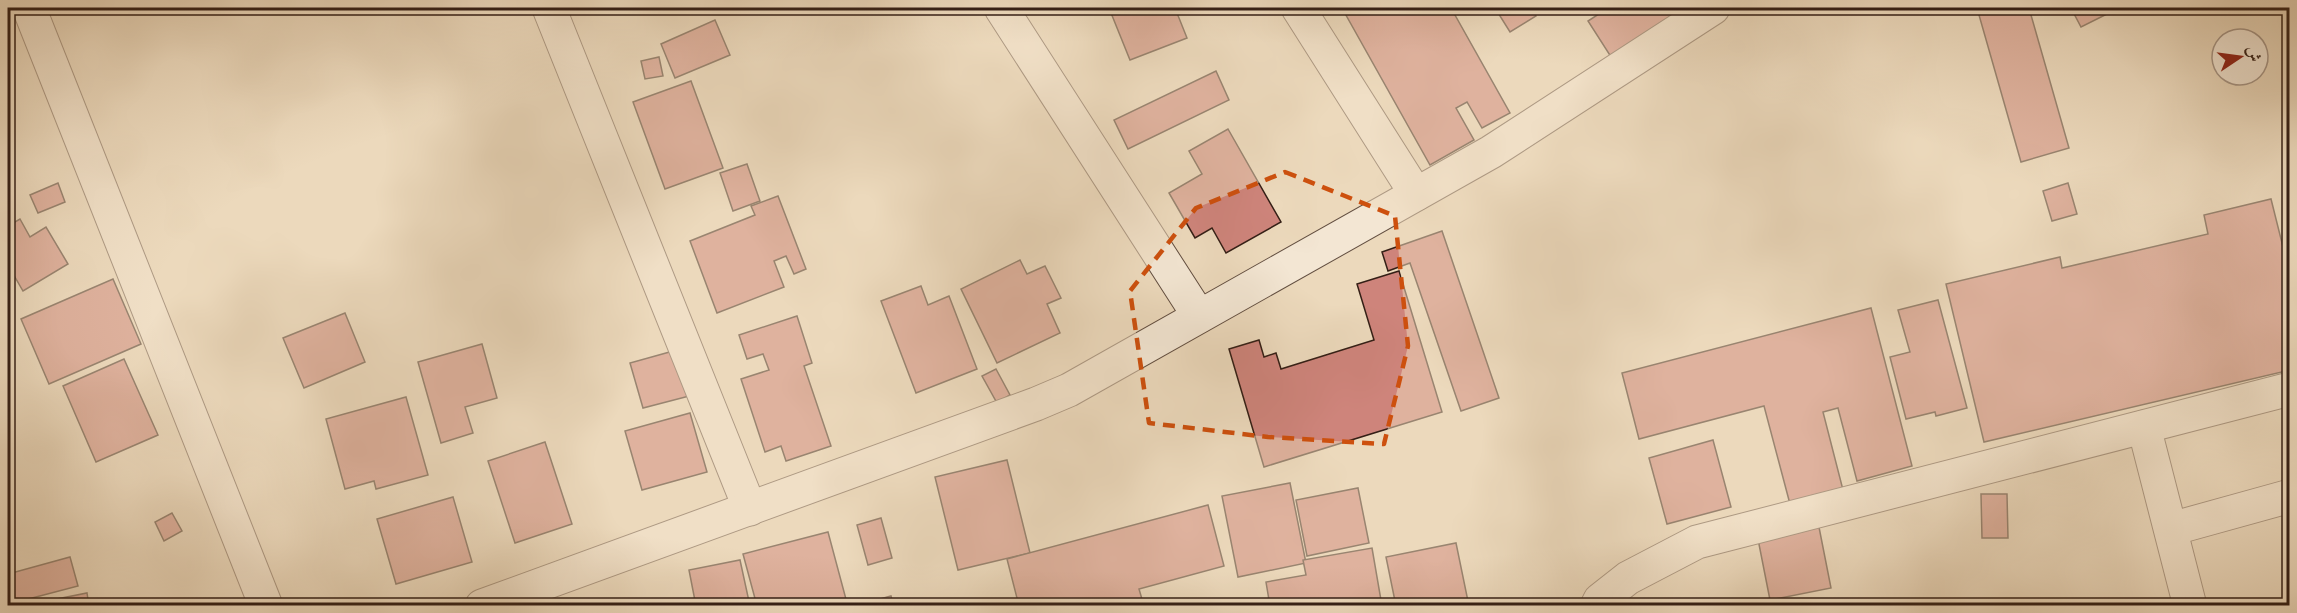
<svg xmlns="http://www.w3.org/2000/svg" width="2297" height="613" font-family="Alegreya,Amiri,serif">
<rect width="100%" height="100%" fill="#ecd9bc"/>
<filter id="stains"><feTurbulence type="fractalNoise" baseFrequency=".00333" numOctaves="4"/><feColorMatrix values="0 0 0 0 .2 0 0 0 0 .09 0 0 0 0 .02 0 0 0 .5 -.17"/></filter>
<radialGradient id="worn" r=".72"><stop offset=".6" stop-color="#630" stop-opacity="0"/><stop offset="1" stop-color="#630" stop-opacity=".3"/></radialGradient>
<g fill="#ce847b" stroke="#341f16" stroke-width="1.5">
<path d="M1109 8H1175L1187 38 1130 60Z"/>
<path d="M1342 8H1451L1510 113 1482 128 1467 102 1456 108 1474 140 1430 165Z"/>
<path d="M1495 8H1540L1534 12 1536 16 1510 32Z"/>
<path d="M1608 8H1673L1679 17 1613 60 1588 21Z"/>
<path d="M1977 8H2029L2069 148 2021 162Z"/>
<path d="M2071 8H2119L2081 27Z"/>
<path d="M715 20 730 55 675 78 661 44Z"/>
<path d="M659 57 663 76 645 79 641 61Z"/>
<path d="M1216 71 1229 100 1128 149 1114 120Z"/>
<path d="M691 81 723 168 665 189 633 102Z"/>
<path d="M1228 129 1281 222 1226 253 1212 228 1195 238 1169 193 1202 174 1189 151Z"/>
<path d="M747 164 760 201 733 211 720 173Z"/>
<path d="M58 183 65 202 38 213 30 195Z"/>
<path d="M2068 183 2077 214 2052 221 2043 191Z"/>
<path d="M778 196 806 269 794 274 786 256 774 261 784 287 717 313 690 241 755 215 751 206Z"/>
<path d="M2271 199 2290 275V370L1984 442 1946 284 2060 257 2062 268 2208 234 2204 215Z"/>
<path d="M20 219 30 237 46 227 68 264 23 291 8 265V226Z"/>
<path d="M1442 231 1499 398 1461 411 1410 263 1388 271 1382 252Z"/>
<path d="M1020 260 1027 274 1045 266 1061 298 1047 304 1060 333 997 363 961 289Z"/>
<path d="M1399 271 1442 412 1264 467 1229 349 1259 340 1264 357 1276 353 1281 369 1374 340 1357 284Z"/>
<path d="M113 279 141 344 49 384 21 319Z"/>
<path d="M921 286 928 305 949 296 977 369 916 393 881 301Z"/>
<path d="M1938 300 1967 408 1936 416 1935 412 1906 419 1890 357 1910 352 1898 310Z"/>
<path d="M1871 308 1912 466 1857 481 1838 408 1823 412 1843 490 1790 504 1764 406 1639 439 1622 373Z"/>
<path d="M345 313 365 362 304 388 283 338Z"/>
<path d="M797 316 812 363 804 366 831 446 786 461 781 446 765 452 741 379 769 370 763 354 747 359 739 335Z"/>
<path d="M482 344 497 398 465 407 473 433 441 443 418 362Z"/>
<path d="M684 348 697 394 643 408 630 363Z"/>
<path d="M124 359 158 435 96 462 63 386Z"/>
<path d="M996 369 1010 395 997 403 982 376Z"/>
<path d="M406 397 428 475 376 489 374 481 345 489 326 419Z"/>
<path d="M690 413 707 472 642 490 625 431Z"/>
<path d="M1713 440 1731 507 1667 524 1649 458Z"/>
<path d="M545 442 572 524 515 543 488 461Z"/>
<path d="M1007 460 1030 553 958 570 935 477Z"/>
<path d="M1290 483 1306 563 1238 577 1222 496Z"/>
<path d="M1358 488 1369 543 1307 556 1296 500Z"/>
<path d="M1981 494H2007L2008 538H1982Z"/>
<path d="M453 497 472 562 396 584 377 519Z"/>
<path d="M1208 505 1224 566 1139 589 1144 606H1019L1007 559Z"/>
<path d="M172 513 182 531 164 541 155 522Z"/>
<path d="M1817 517 1831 588 1770 600 1756 529Z"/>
<path d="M881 518 892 558 868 565 857 525Z"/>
<path d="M828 532 847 603 837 606H757L743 554Z"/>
<path d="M1456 543 1469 606H1396L1386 557Z"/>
<path d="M1372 548 1382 606H1270L1266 582 1306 575 1303 560Z"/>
<path d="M70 557 78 586 13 603 8 574Z"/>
<path d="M740 560 750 606H696L689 570Z"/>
<path d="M87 593 89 606H22Z"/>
<path d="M891 596 894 606H855Z"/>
</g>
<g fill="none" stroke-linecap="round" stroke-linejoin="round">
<defs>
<g id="minor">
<path d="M29 8 266 606"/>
<path d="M549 8 750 509"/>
<path d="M1001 8 1199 316"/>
<path d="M1298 8 1416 194"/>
<path d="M2144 427 2190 606"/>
<path d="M2171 529 2290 496"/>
<path d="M1597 606 1600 600 1628 578 1697 542 2290 389"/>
</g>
<path id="tertiary" d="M482 606 1036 404 1069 390 1491 152 1713 8"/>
</defs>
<use href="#minor" stroke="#624e40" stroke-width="35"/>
<use href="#tertiary" stroke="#624e40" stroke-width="35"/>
<use href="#minor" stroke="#f3e6d3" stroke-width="33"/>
<use href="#tertiary" stroke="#f3e6d3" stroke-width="33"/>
</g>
<path d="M0 0H2297V613H0ZM1285 172 1395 216 1408 346 1384 444 1268 437 1149 423 1130 291 1196 208Z" fill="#ecd9bc" fill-opacity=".55" fill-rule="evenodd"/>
<path fill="none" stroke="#cd500e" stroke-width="4.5" stroke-dasharray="12 8" stroke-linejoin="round" d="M1285 172 1395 216 1408 346 1384 444 1268 437 1149 423 1130 291 1196 208Z"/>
<rect width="2297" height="613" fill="none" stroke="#ecd9bc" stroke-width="30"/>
<rect x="9" y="9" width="2279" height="595" fill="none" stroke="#341f16" stroke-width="3"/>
<rect x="15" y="15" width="2267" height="583" fill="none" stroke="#341f16" stroke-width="1.5"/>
<g transform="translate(2240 57) rotate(77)"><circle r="28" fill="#f3e6d3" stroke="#a79687" stroke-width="1.5"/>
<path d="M0-4.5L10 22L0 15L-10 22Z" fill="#8f2418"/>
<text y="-9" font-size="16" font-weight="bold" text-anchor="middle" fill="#341f16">ش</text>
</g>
<rect width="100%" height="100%" filter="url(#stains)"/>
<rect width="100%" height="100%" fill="url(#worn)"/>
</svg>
